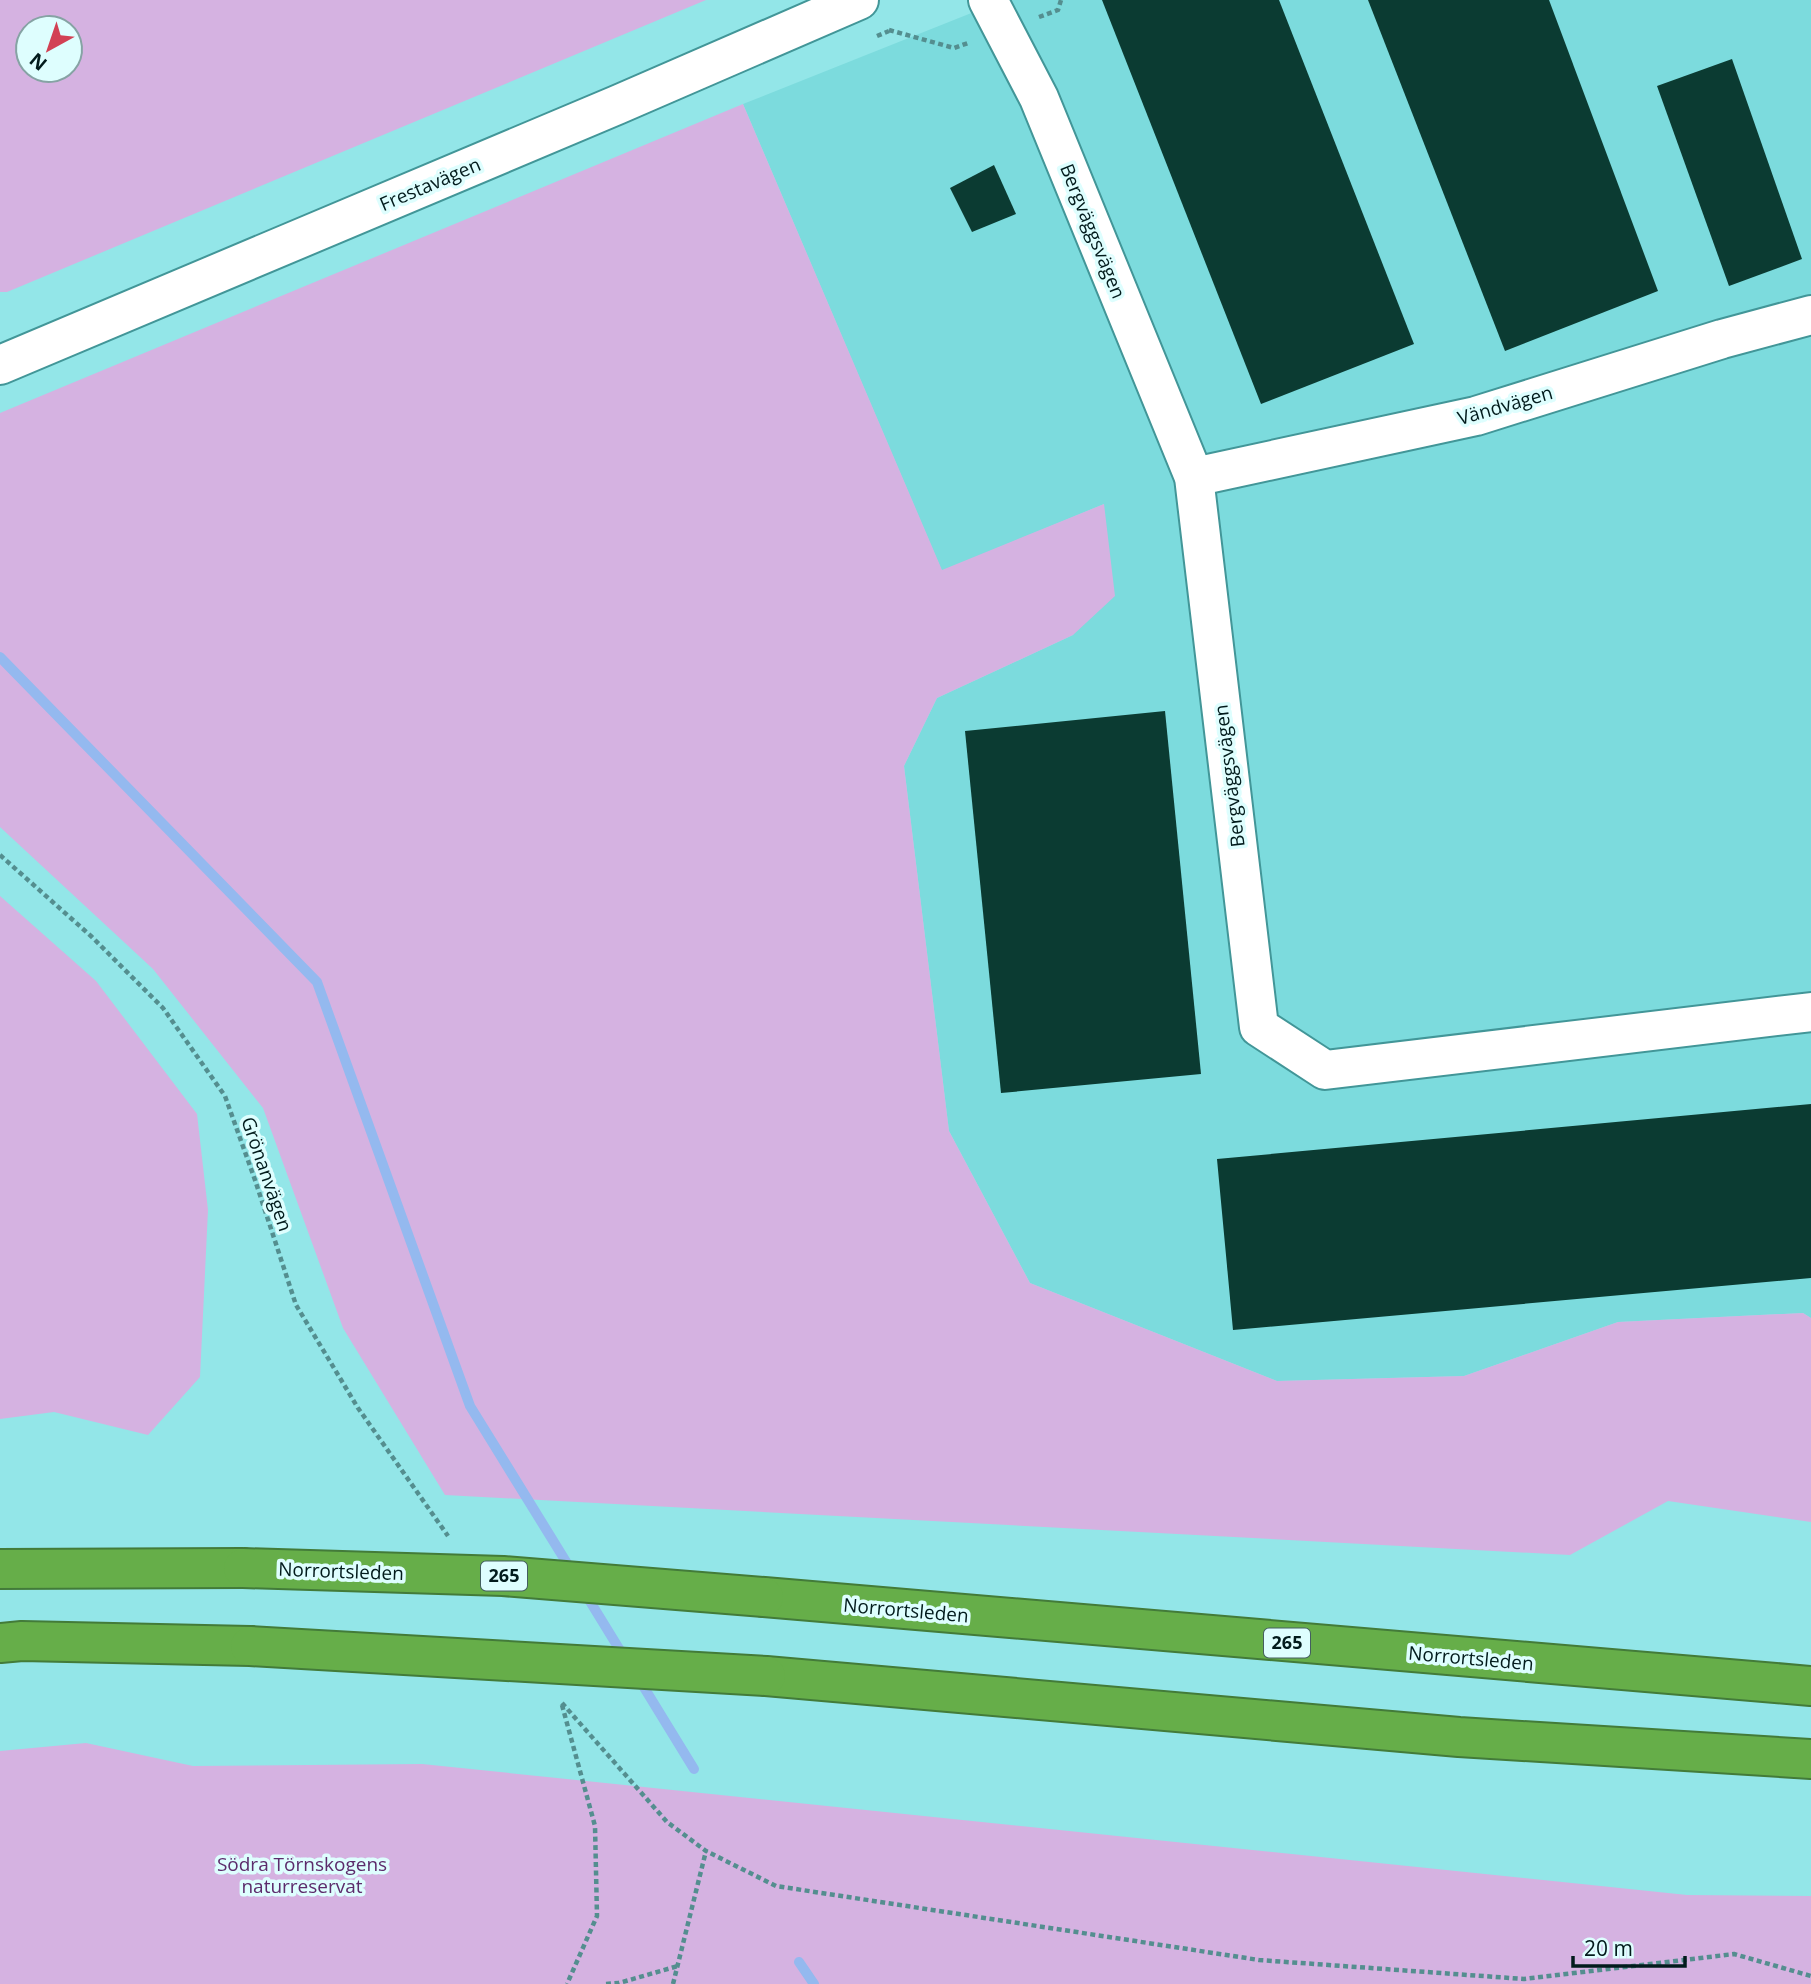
<svg xmlns="http://www.w3.org/2000/svg" width="1811" height="1984" font-family="'Open Sans',sans-serif">
<rect width="100%" height="100%" fill="#93e6e8"/>
<path fill="#7cdbdd" d="M1004 0H1811V1318L1803 1313 1618 1322 1464 1376 1277 1381 1030 1283 949 1131 904 766 937 698 1073 635 1104 504 942 571 743 104Z"/>
<g fill="#d5b2e1" fill-rule="evenodd">
<path d="M0 0H706L7 292H0ZM28 28H70V70H28Z"/>
<path d="M743 104 942 570 1104 504 1115 596 1073 635 937 698 904 766 949 1131 1030 1283 1277 1381 1464 1376 1618 1322 1803 1313 1811 1318V1522L1668 1501 1570 1555 445 1495 343 1328 263 1108 153 969 0 827V413Z"/>
<path d="M0 896 96 981 197 1114 208 1210 200 1377 148 1435 54 1412 0 1419Z"/>
<path d="M86 1743 193 1766 422 1764 1687 1895 1811 1896V1984H0V1751Z"/>
</g>
<g fill="none" stroke-linecap="round" stroke-linejoin="round">
<g stroke="#94b9ef" stroke-width="10">
<path d="M0 657 317 982 470 1406 573 1573"/>
<path d="M583 1590 626 1660"/>
<path d="M637 1676 694 1769"/>
<path d="M799 1962 814 1984"/>
</g>
</g>
<g fill="#0b3b32">
<path d="M1102 0H1279L1414 344 1261 404Z"/>
<path d="M1368 0H1549L1658 291 1505 351Z"/>
<path d="M1732 59 1802 259 1729 286 1657 86Z"/>
<path d="M994 165 1016 214 972 232 950 188Z"/>
<path d="M1165 711 1201 1074 1001 1093 965 731Z"/>
<path d="M1811 1104V1278L1233 1330 1217 1159Z"/>
</g>
<g fill="none" stroke-linecap="round" stroke-linejoin="round">
<defs>
<g id="minor">
<path d="M988 0 1039 98 1194 477 1259 1027 1325 1070 1811 1012"/>
<path d="M0 365 617 105 859 0"/>
<path d="M1194 477 1476 416 1722 339 1811 315"/>
</g>
<g id="highway">
<path d="M0 1569 243 1568"/>
<path d="M764 1597 1811 1686"/>
<path d="M0 1643 22 1641 250 1646"/>
<path d="M766 1676 1459 1737 1811 1759"/>
</g>
</defs>
<use href="#minor" stroke="#429698" stroke-width="42"/>
<use href="#highway" stroke="#437b39" stroke-width="42"/>
<g stroke="#548e8f" stroke-width="4.5" stroke-dasharray="5 3.5" stroke-linecap="butt">
<path d="M1039 17 1058 10 1061 0"/>
<path d="M889 30 954 48 968 43"/>
<path d="M877 36 889 31"/>
<path d="M0 855 92 937 163 1008 225 1096 255 1180 296 1305 358 1408 448 1536"/>
<path d="M562 1703 667 1822 706 1851 776 1886 1259 1960 1524 1979 1734 1954 1811 1976"/>
<path d="M562 1705 595 1826 597 1916 567 1984"/>
<path d="M606 1984 619 1983 678 1966"/>
<path d="M673 1984 706 1851"/>
</g>
<use href="#minor" stroke="#fff" stroke-width="38"/>
<use href="#highway" stroke="#66ae49" stroke-width="38"/>
<defs>
<g id="highway-bridge">
<path d="M243 1568 503 1576 764 1597"/>
<path d="M250 1646 766 1676"/>
</g>
</defs>
<use href="#highway-bridge" stroke="#437b39" stroke-width="42" stroke-linecap="butt"/>
<use href="#highway-bridge" stroke="#66ae49" stroke-width="38"/>
</g>
<g text-anchor="middle" stroke-width="7" stroke-linejoin="round" paint-order="stroke">
<g fill="#defefe" stroke="#445f60" stroke-width="2">
<rect x="481" y="1561.5" width="46" height="29" rx="5"/>
<rect x="1264" y="1628.5" width="46" height="29" rx="5"/>
</g>
<g font-size="18" font-weight="bold" fill="#021b1c">
<text x="504" y="1582">265</text>
<text x="1287" y="1649">265</text>
</g>
<g font-size="19" fill="#021b1c" stroke="#defefe">
<text transform="translate(430 184) rotate(-23)" y="7">Frestavägen</text>
<text transform="translate(1093 231) rotate(68)" y="7">Bergväggsvägen</text>
<text transform="translate(1505 405) rotate(-16)" y="7">Vändvägen</text>
<text transform="translate(1229 776) rotate(-97)" y="7">Bergväggsvägen</text>
<text transform="translate(267 1174) rotate(71)" y="7">Grönanvägen</text>
<text transform="translate(341 1571) rotate(2)" y="7">Norrortsleden</text>
<text transform="translate(906 1610) rotate(5)" y="7">Norrortsleden</text>
<text transform="translate(1471 1658) rotate(5)" y="7">Norrortsleden</text>
</g>
<g font-size="19" fill="#5c2b6b" stroke="#defefe">
<text x="302" y="1871">Södra Törnskogens<tspan x="302" dy="22">naturreservat</tspan></text>
</g>
</g>
<g transform="translate(49 49) rotate(220)"><circle r="33" fill="#defefe" stroke="#86a3a4" stroke-width="2"/>
<path d="M0-5L12 26L0 18L-12 26Z" fill="#d24154"/>
<text y="-10" font-size="19" font-weight="bold" text-anchor="middle" fill="#021b1c">N</text>
</g>
<path d="M1573 1956v10h112v-10" fill="none" stroke="#021b1c" stroke-width="3.5"/>
<text x="1584" y="1956" font-size="21" fill="#021b1c" stroke="#defefe" stroke-width="5" paint-order="stroke">20 m</text>
</svg>
